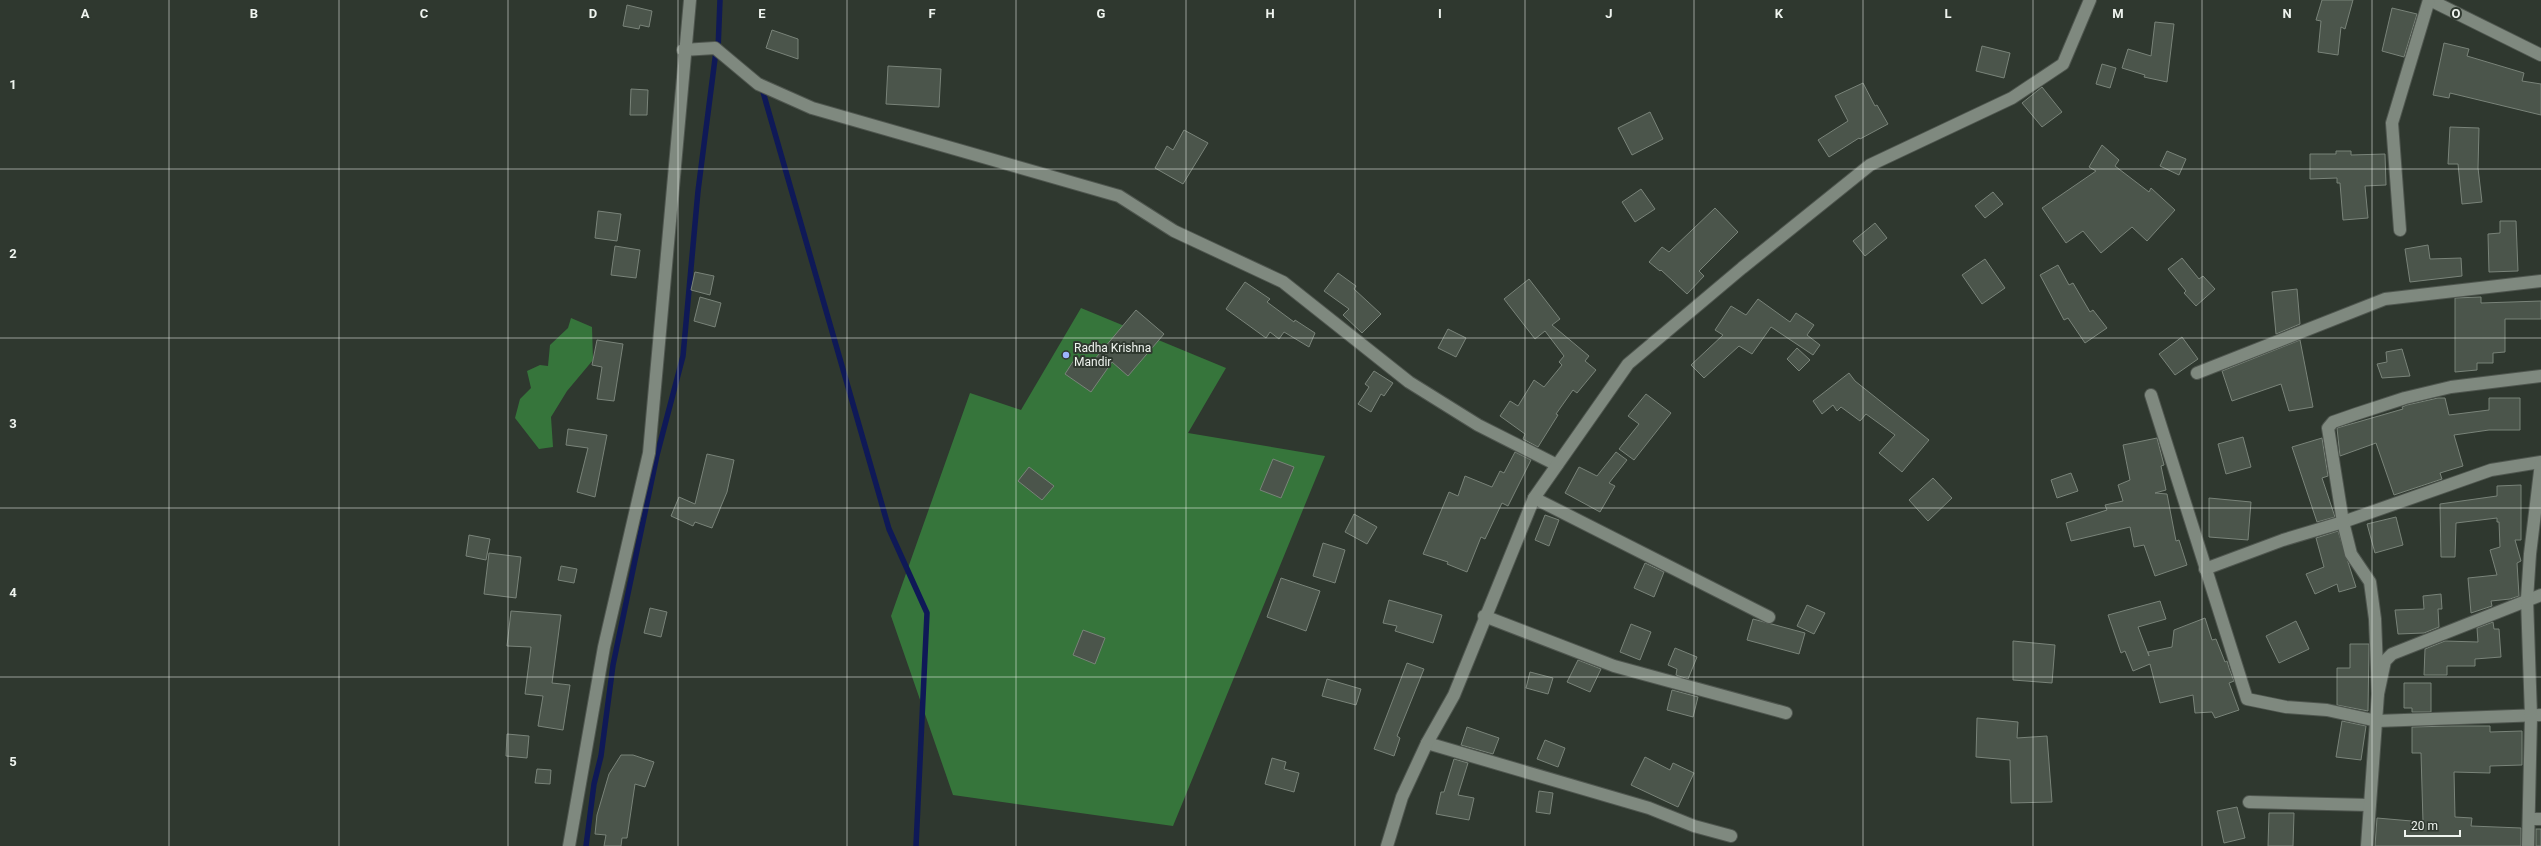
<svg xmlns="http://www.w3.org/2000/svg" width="2541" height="846" font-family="Roboto,sans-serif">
<rect width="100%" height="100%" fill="#2f382f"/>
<g fill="#36753b">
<path d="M1081 308 1226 368 1188 433 1325 456 1173 826 953 795 891 616 970 393 1021 410Z"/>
<path d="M571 318 592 327 593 360 567 391 551 417 553 447 539 449 515 418 520 399 531 388 527 371 540 365 548 366 550 345 568 328Z"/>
</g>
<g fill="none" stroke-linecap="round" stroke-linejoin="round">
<g stroke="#0f1957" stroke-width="5.5">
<path d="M718 50 720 0"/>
<path d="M761 85 889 529 927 613 916 846"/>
<path d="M586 846 594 784 601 756 613 665 657 455 683 356 698 191 716 51"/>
</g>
</g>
<g fill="#4b554b" stroke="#798379">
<path d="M2322 0H2353L2345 29 2341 27 2338 55 2318 52 2321 21 2316 20Z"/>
<path d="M627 5 652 11 649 27 640 25 639 29 623 26Z"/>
<path d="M2392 8 2417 14 2404 57 2382 51Z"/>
<path d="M2155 22 2174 24 2167 82 2144 77 2145 75 2122 68 2128 49 2151 56Z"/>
<path d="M772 30 798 39V59L766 48Z"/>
<path d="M2444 43 2469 49 2467 56 2524 73 2522 81 2541 84V115L2450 93 2449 98 2433 95Z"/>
<path d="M1982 46 2010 53 2004 78 1976 71Z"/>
<path d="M2102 64 2116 68 2110 88 2096 84Z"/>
<path d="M888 66 941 69 939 107 886 104Z"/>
<path d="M1863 83 1875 106 1877 105 1888 124 1860 139 1859 138 1829 157 1818 140 1848 121 1835 96Z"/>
<path d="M2042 87 2062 112 2042 127 2022 103Z"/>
<path d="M631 89 648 90 647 115H630Z"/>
<path d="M1650 112 1663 139 1632 155 1618 128Z"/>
<path d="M2450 127 2479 128 2478 168 2482 202 2462 204 2458 164H2448Z"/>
<path d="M1184 130 1208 143 1183 184 1155 168 1167 146 1173 150Z"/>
<path d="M2102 145 2119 160 2115 166 2149 192 2151 188 2175 210 2147 241 2132 227 2101 253 2083 231 2066 243 2042 208 2096 171 2089 167Z"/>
<path d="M2167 151 2186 159 2179 175 2160 166Z"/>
<path d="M2336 151H2351V155L2385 154 2386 185 2365 186 2368 218 2343 220 2340 183H2337V178L2310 179V154H2336Z"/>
<path d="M1641 189 1655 209 1635 222 1622 202Z"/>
<path d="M1993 192 2003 204 1985 218 1975 206Z"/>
<path d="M1715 208 1738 232 1699 271 1704 276 1687 294 1661 270 1660 271 1649 262 1662 247 1669 252Z"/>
<path d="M598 211 621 214 617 241 595 238Z"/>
<path d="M2500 221H2516L2518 271 2489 272 2488 234 2500 233Z"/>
<path d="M1875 223 1887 238 1865 256 1853 241Z"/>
<path d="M2428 245 2430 259 2461 258 2462 276 2410 282 2405 249Z"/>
<path d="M615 246 640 250 636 278 611 275Z"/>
<path d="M2182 258 2199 279 2203 276 2215 289 2196 306 2184 293 2186 291 2168 269Z"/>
<path d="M1985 259 2005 288 1982 304 1962 275Z"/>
<path d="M2058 265 2069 285 2073 283 2090 312 2093 310 2107 328 2085 343 2068 318 2064 320 2040 275Z"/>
<path d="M695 272 714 276 710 295 691 290Z"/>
<path d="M1338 273 1356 286 1354 289 1381 314 1362 333 1343 315 1349 309 1324 291Z"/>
<path d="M1529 279 1560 319 1552 325 1589 356 1585 361 1596 370 1577 393 1573 390 1556 414 1558 415 1538 447 1523 439 1525 434 1500 416 1510 401 1518 406 1534 380 1544 387 1562 365 1559 362 1564 356 1545 331 1535 339 1504 299Z"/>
<path d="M1245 282 1270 299 1267 302 1294 322 1295 320 1315 333 1309 347 1284 332 1279 339 1270 332 1266 338 1226 309Z"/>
<path d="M2297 289 2300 324 2276 334 2272 292Z"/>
<path d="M700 297 721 303 715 327 694 321Z"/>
<path d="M2481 297V303L2541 301V319H2505V352L2493 353V363H2477V370L2455 372V298Z"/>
<path d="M1758 299 1790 322 1796 313 1814 325 1807 335 1820 345 1813 355 1771 327 1752 354 1739 346 1704 378 1691 365 1723 335 1715 330 1731 306 1746 315Z"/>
<path d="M1136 310 1164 334 1128 376 1112 362 1091 392 1065 374 1076 357 1089 366Z"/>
<path d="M1448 329 1466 338 1456 357 1438 348Z"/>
<path d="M2182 337 2198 359 2175 375 2159 354Z"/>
<path d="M597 340 623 344 614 401 597 399 602 367 592 365Z"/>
<path d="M2300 340 2313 407 2289 411 2281 384 2232 401 2222 371Z"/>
<path d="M1797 348 1810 360 1799 371 1787 359Z"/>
<path d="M2402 349 2410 376 2382 378 2377 364 2387 362 2386 352Z"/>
<path d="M1374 371 1393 383 1384 396 1381 394 1371 412 1358 404 1369 387 1365 384Z"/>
<path d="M1849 373 1855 381 1929 440 1902 472 1879 453 1895 435 1866 414 1860 421 1841 407 1837 411 1833 405 1822 414 1813 401Z"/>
<path d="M1646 394 1671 413 1634 460 1619 449 1639 424 1628 416Z"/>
<path d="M2438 398H2445L2449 415 2489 410V398H2520V430H2489L2454 435 2463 466 2440 473 2442 479 2394 495 2376 443 2340 456 2337 428 2403 409 2402 407 2407 405Z"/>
<path d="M568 429 607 435 595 497 577 492 588 448 566 445Z"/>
<path d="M2243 437 2251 467 2226 474 2218 444Z"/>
<path d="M2157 438 2164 465 2161 466 2166 490 2155 493 2167 494 2176 541 2179 540 2187 565 2155 576 2144 545 2134 547 2130 527 2071 541 2066 523 2107 510 2105 505 2123 501 2118 485 2130 480 2123 445Z"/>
<path d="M2322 438 2328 476 2322 478 2335 517 2317 522 2292 447Z"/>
<path d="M1515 452 1531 460 1508 506 1502 503 1485 539 1481 537 1467 572 1447 564 1448 562 1423 554 1449 492 1458 496 1465 476 1492 487 1500 471 1504 473Z"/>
<path d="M1616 452 1627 460 1609 483 1615 486 1600 512 1565 493 1579 467 1597 476Z"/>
<path d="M707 454 734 460 727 492 712 528 695 522 693 526 671 516 679 497 695 504Z"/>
<path d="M1273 459 1294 467 1281 498 1260 490Z"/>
<path d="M1029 467 1054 486 1042 500 1018 481Z"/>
<path d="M2071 473 2078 491 2057 498 2051 480Z"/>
<path d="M1933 478 1952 498 1928 521 1909 500Z"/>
<path d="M2521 485V540H2515L2521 561 2517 563 2519 596 2510 599 2491 601 2492 606 2471 613 2468 578 2497 575 2490 550 2500 547 2499 522H2497V518L2456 523 2455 557H2441L2440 504 2497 496V486Z"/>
<path d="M2209 498 2251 502 2248 540 2209 537Z"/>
<path d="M1354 514 1377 527 1367 544 1345 532Z"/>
<path d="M1545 515 1559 520 1549 546 1535 540Z"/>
<path d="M2396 517 2403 545 2375 553 2367 524Z"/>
<path d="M2338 531 2356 587 2339 592 2337 584 2315 594 2306 574 2324 567 2316 538Z"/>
<path d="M469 535 490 539 486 560 466 556Z"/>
<path d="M1323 543 1345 550 1335 583 1313 576Z"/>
<path d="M489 553 521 557 516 598 484 594Z"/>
<path d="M1645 563 1664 572 1654 597 1634 588Z"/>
<path d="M561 566 577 569 574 583 558 580Z"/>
<path d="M1281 578 1320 591 1306 631 1267 617Z"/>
<path d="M2441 594 2442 609H2438L2439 627 2424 633 2398 634 2395 610 2424 609 2423 596Z"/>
<path d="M1389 600 1442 615 1433 643 1395 631 1397 626 1383 623Z"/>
<path d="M2160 601 2166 619 2138 627 2149 656 2148 652 2172 647 2174 630 2205 618 2212 640 2216 639 2225 662 2227 661 2229 668 2234 681 2229 683 2239 710 2215 718 2212 712 2195 713 2193 695 2160 703 2150 664 2133 671 2125 651 2121 653 2108 615Z"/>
<path d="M1807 605 1825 613 1814 634 1797 626Z"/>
<path d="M650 608 667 612 661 637 644 633Z"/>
<path d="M511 611 561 615 552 683 570 685 563 730 538 726 543 696 525 694 531 647 507 646Z"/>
<path d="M1753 619 1805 633 1799 654 1747 640Z"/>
<path d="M2296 621 2309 649 2279 663 2266 636Z"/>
<path d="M2493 622 2494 629H2499L2501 657 2475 659V666H2447V675H2424L2425 649 2445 641 2478 642 2477 628Z"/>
<path d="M1631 624 1651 632 1640 660 1620 652Z"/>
<path d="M1083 630 1105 638 1095 664 1073 655Z"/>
<path d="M2013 641 2055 645 2052 683 2013 680Z"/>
<path d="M2350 644H2369L2368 711 2337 705V668H2350Z"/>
<path d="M1675 648 1697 657 1688 679 1676 675 1677 669 1668 665Z"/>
<path d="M1578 660 1601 669 1590 692 1567 682Z"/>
<path d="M1407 663 1424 669 1397 736 1400 738 1394 756 1374 749Z"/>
<path d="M1530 672 1553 678 1548 694 1526 688Z"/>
<path d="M1327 679 1361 689 1356 705 1322 696Z"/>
<path d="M2404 683H2431V712H2412V708H2404Z"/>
<path d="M1672 690 1698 697 1693 717 1667 710Z"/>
<path d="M1977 718 2018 722 2017 738 2047 736 2052 802 2011 803 2010 760 1976 757Z"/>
<path d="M2342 721 2366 726 2361 760 2336 757Z"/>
<path d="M2452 726H2490V732L2522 731V765L2490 766V773L2454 772 2455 817 2472 818 2471 826 2521 828V846H2375L2377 818 2423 822 2421 753H2412V727Z"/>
<path d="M1467 727 1499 738 1493 754 1461 745Z"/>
<path d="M507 734 529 736 527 758 506 756Z"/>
<path d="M1545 740 1565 748 1558 767 1537 759Z"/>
<path d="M621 755H633L654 762 645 787 635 784 627 838H622L621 846H604L606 835 595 834 597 815 609 774Z"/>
<path d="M1645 757 1670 770 1673 763 1694 773 1678 807 1631 785Z"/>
<path d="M1272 758 1286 762 1284 769 1299 773 1294 792 1265 784Z"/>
<path d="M1454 759 1468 763 1458 795 1474 798 1469 820 1436 814 1441 792H1444Z"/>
<path d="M537 769 551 770 550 784 535 783Z"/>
<path d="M1539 791 1553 793 1550 814 1536 812Z"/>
<path d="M2237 807 2245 838 2224 843 2217 811Z"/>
<path d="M2269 813H2294L2293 846H2268Z"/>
<rect x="2536" y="829" width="5" height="17"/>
</g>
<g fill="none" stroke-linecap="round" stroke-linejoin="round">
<defs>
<g id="street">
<path d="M2430 0 2541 55"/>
<path d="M683 50 715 48 758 84 812 108 1119 196 1174 231 1283 282 1409 382 1478 425 1557 465"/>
<path d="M2400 230 2392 123 2429 0"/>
<path d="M2197 373 2385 299 2541 281"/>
<path d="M2151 395 2247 699 2286 707 2327 710 2377 721 2541 715"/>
<path d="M1534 498 1769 617"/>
<path d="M2205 569 2283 540 2343 522 2491 470 2541 462"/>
<path d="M1484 616 1614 666 1786 713"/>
<path d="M2378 694 2375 619 2370 582 2351 554 2343 522 2328 428 2333 422 2356 414 2405 398 2451 387 2541 376"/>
<path d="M1427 743 1649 808 1694 826 1731 836"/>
<path d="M2249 802 2369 805"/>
<path d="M2529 819H2541"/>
<path d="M569 846 604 647 649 453 690 0"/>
<path d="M1387 846 1402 797 1427 743 1454 695 1534 498 1628 364 1742 268 1870 165 2012 98 2063 64 2090 0"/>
<path d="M2367 846 2378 694 2385 661 2392 654 2541 595"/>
<path d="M2528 846 2531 716 2527 599 2530 554 2541 463"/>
</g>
</defs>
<use href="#street" stroke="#4f564f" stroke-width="14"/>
<use href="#street" stroke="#7f897f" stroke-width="12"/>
</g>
<path fill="none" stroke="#eff4ef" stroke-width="1" stroke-opacity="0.55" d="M169 0V846M339 0V846M508 0V846M678 0V846M847 0V846M1016 0V846M1186 0V846M1355 0V846M1525 0V846M1694 0V846M1863 0V846M2033 0V846M2202 0V846M2372 0V846M0 169H2541M0 338H2541M0 508H2541M0 677H2541"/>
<circle fill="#9cb4fd" stroke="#2f382f" stroke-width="1.5" cx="1066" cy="355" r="4"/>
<g text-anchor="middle" stroke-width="4" stroke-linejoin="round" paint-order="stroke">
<g font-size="12" fill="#eff4ef" stroke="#2f382f" text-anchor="start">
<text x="1074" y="352">Radha Krishna<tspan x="1074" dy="14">Mandir</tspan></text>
</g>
</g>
<g font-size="13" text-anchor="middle" font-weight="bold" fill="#eff4ef" stroke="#2f382f" stroke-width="4" stroke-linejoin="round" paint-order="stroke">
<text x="85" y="18">A</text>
<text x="254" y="18">B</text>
<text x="424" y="18">C</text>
<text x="593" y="18">D</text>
<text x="762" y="18">E</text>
<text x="932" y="18">F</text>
<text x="1101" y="18">G</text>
<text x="1270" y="18">H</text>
<text x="1440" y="18">I</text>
<text x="1609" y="18">J</text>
<text x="1779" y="18">K</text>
<text x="1948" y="18">L</text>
<text x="2118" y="18">M</text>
<text x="2287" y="18">N</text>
<text x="2456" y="18">O</text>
<text x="13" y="89">1</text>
<text x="13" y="258">2</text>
<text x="13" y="428">3</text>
<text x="13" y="597">4</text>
<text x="13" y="766">5</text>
</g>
<path d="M2405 830v6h55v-6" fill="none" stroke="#eff4ef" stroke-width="2"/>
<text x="2411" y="830" font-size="12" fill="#eff4ef" stroke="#2f382f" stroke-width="3" paint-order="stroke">20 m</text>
</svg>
